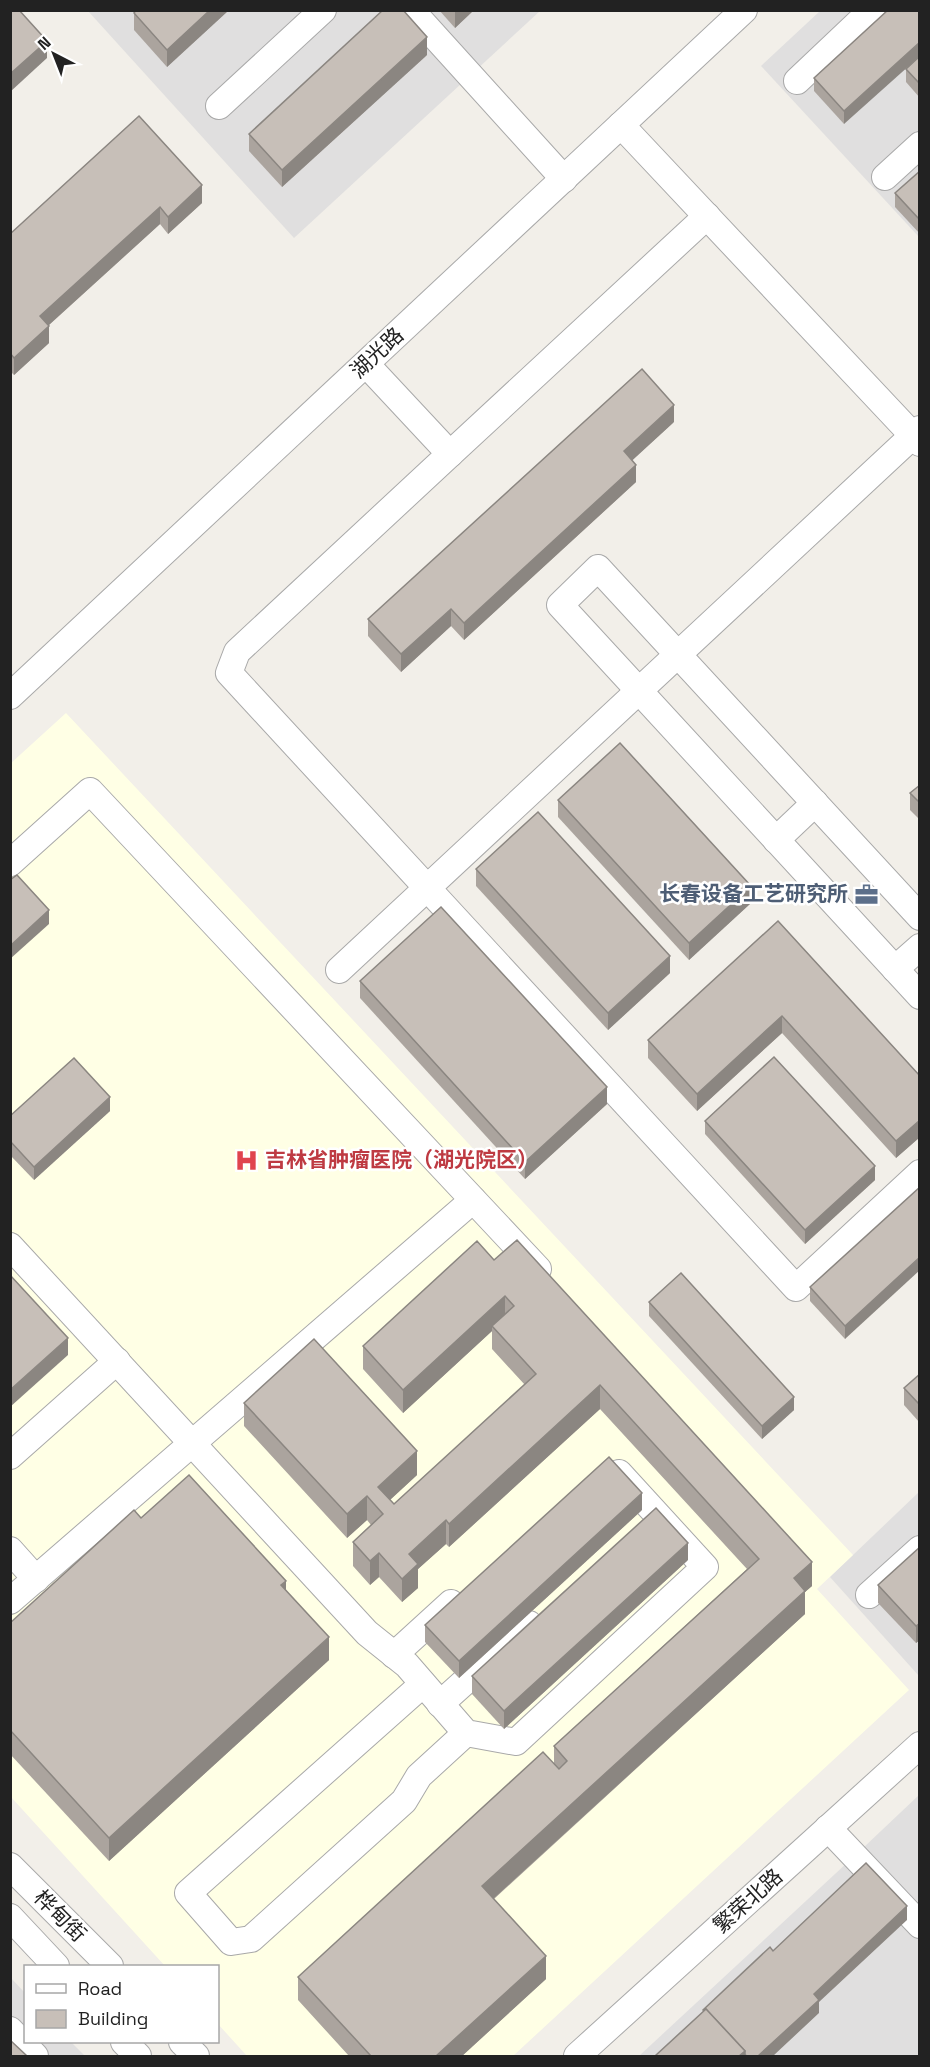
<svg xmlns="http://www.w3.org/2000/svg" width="930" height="2067" font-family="'Space Grotesk','Noto Sans SC',sans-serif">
<rect width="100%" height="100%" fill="#f2efe9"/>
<g fill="#e0dfdf">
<path d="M88 11H540L294 238Z"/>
<path d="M820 11H919V237L761 66Z"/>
<path d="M919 1492V1676L830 1577Z"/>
<path d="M919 1795V2056H639L863 1848Z"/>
<path d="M10 1977 25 1993 26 2042H71L85 2056H11Z"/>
</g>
<path fill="#ffffe5" d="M66 713 853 1555 817 1589 909 1690 513 2056H247L218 2024V1966H165L11 1797 10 764Z"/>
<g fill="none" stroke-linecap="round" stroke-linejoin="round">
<defs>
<g id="minor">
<path d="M411 10 564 179"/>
<path d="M797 81 872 10"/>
<path d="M219 106 323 10"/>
<path d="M621 125 920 443"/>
<path d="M885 177 920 145"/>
<path d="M366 364 450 454 237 652 229 673 796 1288 920 1173"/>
<path d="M450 454 707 216"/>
<path d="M10 696 744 10"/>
<path d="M776 840 815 803"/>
<path d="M10 863 90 791 538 1269"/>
<path d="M920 917 598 568 560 605 920 996"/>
<path d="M895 969 920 947"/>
<path d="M339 970 920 429"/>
<path d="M10 1246 367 1633 407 1665 466 1733 516 1742 705 1567 619 1473"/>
<path d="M10 1456 117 1361"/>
<path d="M10 1550 36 1579"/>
<path d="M869 1595 920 1549"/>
<path d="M10 1601 473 1200"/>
<path d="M394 1655 451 1603"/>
<path d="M423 1684 188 1893 231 1942 251 1939 404 1801 419 1776 466 1733"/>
<path d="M440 1704 529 1624"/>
<path d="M828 1828 920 1925"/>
<path d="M10 1866 110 1966"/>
<path d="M10 1917 56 1966"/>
<path d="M10 2030 35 2056"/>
<path d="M124 2042 138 2056"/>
<path d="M182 2042 196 2056"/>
<path d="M577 2056 920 1745"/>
</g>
</defs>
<use href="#minor" stroke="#a9a9a9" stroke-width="28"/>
<use href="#minor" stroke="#fff" stroke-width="26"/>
</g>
<g fill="#aba49e">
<path d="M229 10 167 67 134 30V13Z"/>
<path d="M439 10H474L455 28Z"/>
<path d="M888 10 844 124 814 91V78Z"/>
<path d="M427 55 282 187 249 151V134Z"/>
<path d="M920 56V98L906 82V69Z"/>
<path d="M139 116 202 203 168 234 160 224 49 325V343L14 375 10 371V234Z"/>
<path d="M920 171V234L895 207V193Z"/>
<path d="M674 422 632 460 636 482 464 640 451 626 401 672 368 636V619Z"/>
<path d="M920 785V820L910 810V793Z"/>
<path d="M558 800 751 903 689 960 558 817Z"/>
<path d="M476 869 670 973 608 1030 476 886Z"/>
<path d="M778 921 920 1076V1137L896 1158 782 1033 697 1111 648 1058V1040Z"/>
<path d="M360 981 607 1104 525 1179 360 998Z"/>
<path d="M110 1111 34 1180 10 1155V1116Z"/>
<path d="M705 1121 875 1180 805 1244 705 1134Z"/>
<path d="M920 1187 845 1339 810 1301V1287Z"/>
<path d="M494 1260 812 1586 805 1592V1614L494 1899 546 1979 462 2056H349L298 2000V1977L554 1763V1746L747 1569 600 1409 449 1547 446 1544 418 1569V1588L402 1602 379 1577 370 1585 353 1566V1542L371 1525 367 1520 347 1538 244 1426V1403L417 1475 390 1500 394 1504 525 1385 492 1349V1331L403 1413 363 1369V1346Z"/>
<path d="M649 1302 794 1410 762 1439 649 1316Z"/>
<path d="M920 1374V1423L904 1405V1388Z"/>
<path d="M642 1510 459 1678 425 1642V1625Z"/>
<path d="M141 1518 286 1590 329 1660 109 1861 10 1754V1623Z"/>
<path d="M920 1547V1640L916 1643 878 1603V1585Z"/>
<path d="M688 1560 504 1729 472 1694V1676Z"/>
</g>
<g fill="#8b8681">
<path d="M210 10H229L167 67V50Z"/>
<path d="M474 10 455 28V11Z"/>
<path d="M427 37V55L282 187V170Z"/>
<path d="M47 41V58L10 92V74Z"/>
<path d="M920 42V56L844 124V111Z"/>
<path d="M202 185V203L168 234V217Z"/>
<path d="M160 207V224L40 333V316Z"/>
<path d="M49 326V343L14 375V358Z"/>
<path d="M674 405V422L624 468V451Z"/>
<path d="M636 465V482L464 640V623Z"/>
<path d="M451 609V626L401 672V654Z"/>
<path d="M751 886V903L689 960V943Z"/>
<path d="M49 910V924L10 959V946Z"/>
<path d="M670 956V973L608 1030V1013Z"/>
<path d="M782 1016V1033L697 1111V1094Z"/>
<path d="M607 1087V1104L525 1179V1162Z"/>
<path d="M110 1097V1111L34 1180V1167Z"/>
<path d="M920 1120V1137L896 1158V1141Z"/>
<path d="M875 1166V1180L805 1244V1230Z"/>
<path d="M920 1257V1270L845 1339V1326Z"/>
<path d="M505 1296V1320L492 1326V1331L403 1413V1390Z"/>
<path d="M68 1338V1355L10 1407V1390Z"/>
<path d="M600 1385V1409L449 1547V1524Z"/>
<path d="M794 1397V1410L762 1439V1426Z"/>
<path d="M417 1451V1475L379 1510 378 1487Z"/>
<path d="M642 1493V1510L459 1678V1661Z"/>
<path d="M367 1496V1520L347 1538V1514Z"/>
<path d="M446 1520V1544L418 1569V1588L402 1602V1579L409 1554Z"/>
<path d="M688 1543V1560L504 1729V1711Z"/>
<path d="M379 1553V1577L370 1585V1561Z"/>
<path d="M812 1562V1586L805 1592V1614L482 1909V1886L794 1578Z"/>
<path d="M286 1581V1604L281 1585Z"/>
<path d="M920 1623V1640L916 1643V1626Z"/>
<path d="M329 1637V1660L109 1861V1838Z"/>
<path d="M907 1906V1920L819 2002V2013L773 2056H758L814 1994Z"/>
<path d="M546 1956V1979L462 2056H436Z"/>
<path d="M745 2051V2056H739Z"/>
</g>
<g fill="#c7bfb8" stroke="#8b8681" stroke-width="1.5">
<path d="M10 10H19L47 41 10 74Z"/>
<path d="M136 10H210L167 50 134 13Z"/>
<path d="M383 10H403L427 37 282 170 249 134Z"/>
<path d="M888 10H920V42L844 111 814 78Z"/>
<path d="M920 56V84L906 69Z"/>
<path d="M139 116 202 185 168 217 160 207 40 316 49 326 14 358 10 353V234Z"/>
<path d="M920 171V220L895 193Z"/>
<path d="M642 369 674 405 624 451 636 465 464 623 451 609 401 654 368 619Z"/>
<path d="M620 743 751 886 689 943 558 800Z"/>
<path d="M920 785V803L910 793Z"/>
<path d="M538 812 670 956 608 1013 476 869Z"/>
<path d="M17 875 49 910 10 946V880Z"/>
<path d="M441 907 607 1087 525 1162 360 981Z"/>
<path d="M778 921 920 1076V1120L896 1141 782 1016 697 1094 648 1040Z"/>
<path d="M774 1057 875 1166 805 1230 705 1121Z"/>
<path d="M74 1058 110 1097 34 1167 10 1141V1116Z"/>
<path d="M920 1187V1257L845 1326 810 1287Z"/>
<path d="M517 1240 812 1562 794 1578 805 1591 482 1886 546 1956 436 2056H371L298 1977 543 1752 559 1769 567 1761 554 1746 759 1559 600 1385 449 1524 446 1520 409 1554 418 1564 402 1579 379 1553 370 1561 353 1542 383 1514 367 1496 347 1514 244 1403 314 1339 417 1451 378 1487 394 1504 536 1374 492 1326 514 1306 505 1296 403 1390 363 1346 477 1241 494 1260Z"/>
<path d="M681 1273 794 1397 762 1426 649 1302Z"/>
<path d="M10 1275 68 1338 10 1390Z"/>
<path d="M920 1374V1405L904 1388Z"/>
<path d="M609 1457 642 1493 459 1661 425 1625Z"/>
<path d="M189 1475 286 1581 281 1585 329 1637 109 1838 10 1730V1623L134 1510 141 1518Z"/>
<path d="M656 1508 688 1543 504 1711 472 1676Z"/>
<path d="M920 1547V1623L916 1626 878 1585Z"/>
<path d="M866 1863 907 1906 814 1994 819 2000 758 2056H747L745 2055V2051L706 2009 704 2011 703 2010 770 1947 773 1951Z"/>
<path d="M706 2009 745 2051 739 2056H655Z"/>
<path d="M10 2040 27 2056H10Z"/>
</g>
<defs>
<symbol id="office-bare" viewBox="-9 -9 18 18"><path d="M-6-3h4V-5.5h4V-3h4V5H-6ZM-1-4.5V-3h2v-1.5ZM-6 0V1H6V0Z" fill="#5c6f8a" stroke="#fff" stroke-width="2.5" paint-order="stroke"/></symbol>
<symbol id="hospital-bare" viewBox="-9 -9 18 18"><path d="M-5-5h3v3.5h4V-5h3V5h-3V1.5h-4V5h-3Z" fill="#e0444e" stroke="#fff" stroke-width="2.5" paint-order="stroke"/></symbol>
</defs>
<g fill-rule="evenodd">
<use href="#office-bare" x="850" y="878" width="33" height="33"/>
<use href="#hospital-bare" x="230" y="1144" width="33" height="33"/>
</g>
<g text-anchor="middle" stroke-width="5" stroke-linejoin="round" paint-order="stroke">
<g font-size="21" fill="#222" stroke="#fff">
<text transform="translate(377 353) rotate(-43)" y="7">湖光路</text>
<text transform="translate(748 1901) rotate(-42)" y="7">繁荣北路</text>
<text transform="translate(60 1916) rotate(45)" y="7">桦甸街</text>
</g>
<g font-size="21" font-weight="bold" fill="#4e5e75" stroke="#fff" text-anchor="end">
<text x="848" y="901">长春设备工艺研究所</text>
</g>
<g font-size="21" font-weight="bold" fill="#be3a42" stroke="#fff" text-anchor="start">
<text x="265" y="1167">吉林省肿瘤医院（湖光院区）</text>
</g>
</g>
<rect width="930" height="2067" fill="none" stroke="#222222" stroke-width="24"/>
<rect x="24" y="1965" width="195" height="78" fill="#ffffff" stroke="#a7a7a7" stroke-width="1.5"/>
<rect x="36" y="1984" width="30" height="9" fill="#ffffff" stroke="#a7a7a7" stroke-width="1.5"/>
<text x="78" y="1995" font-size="18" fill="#222222">Road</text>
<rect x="36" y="2010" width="30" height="18" fill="#c7bfb8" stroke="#a7a7a7" stroke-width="1.5"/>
<text x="78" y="2025" font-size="18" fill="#222222">Building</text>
<g transform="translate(54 54) rotate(318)" stroke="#ffffff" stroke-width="4.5" paint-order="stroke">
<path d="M0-4.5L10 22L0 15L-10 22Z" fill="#222222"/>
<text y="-9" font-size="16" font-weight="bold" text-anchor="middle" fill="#222222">N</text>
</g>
</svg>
